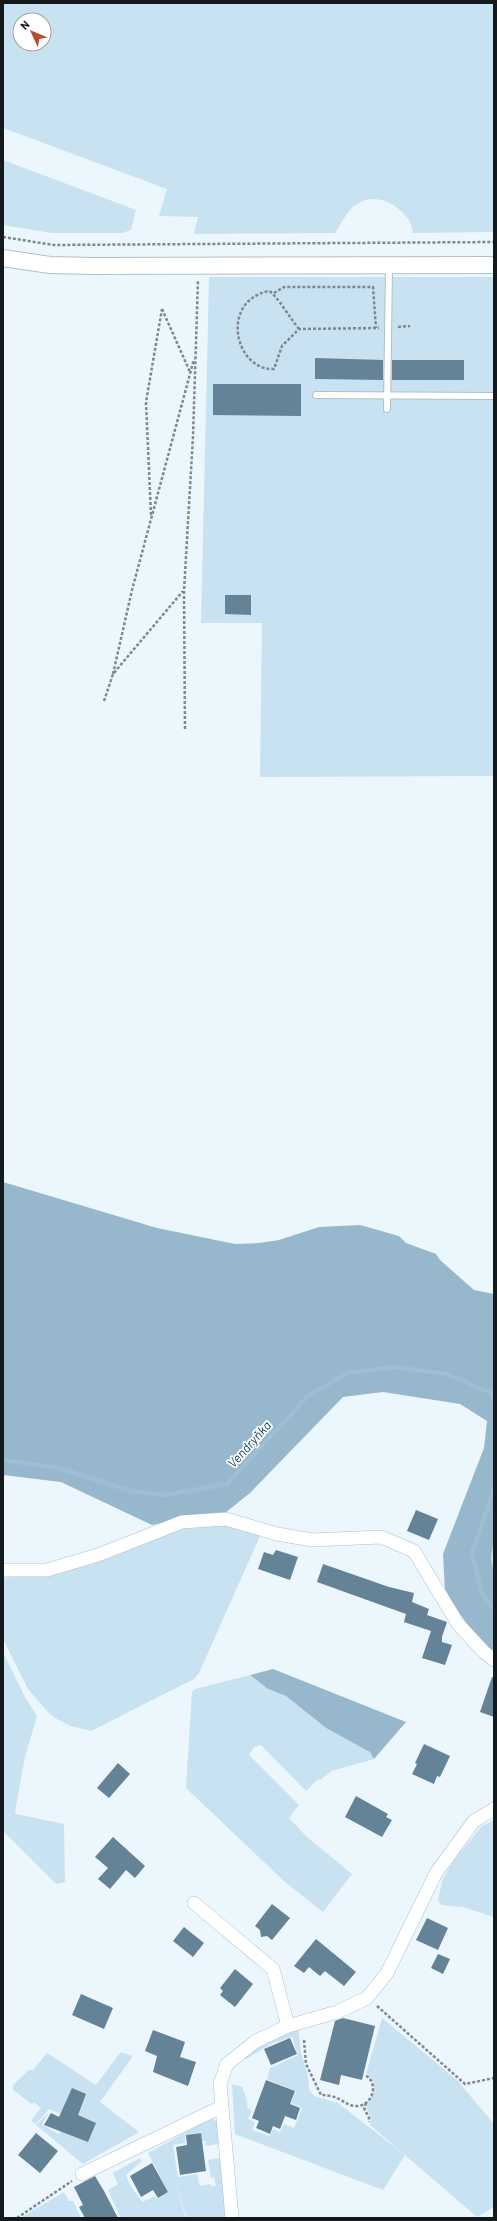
<svg xmlns="http://www.w3.org/2000/svg" width="497" height="2221" font-family="Barlow,sans-serif">
<rect width="100%" height="100%" fill="#ecf6fd"/>
<g fill="#c9e2f2" fill-rule="evenodd">
<path d="M3 3H494V232L413 233C412 229 411 222 408 219 397 203 375 192 357 204 347 210 341 224 335 233L194 234 198 217 159 216 167 189 3 128ZM20 20H44V44H20Z"/>
<path d="M3 160 136 210 131 230 122 233H52L3 225Z"/>
<path d="M209 277H494V776L260 777 262 623H201Z"/>
<path d="M228 1525 253 1531 260 1536 199 1673 194 1679 91 1731 71 1726 55 1718 48 1712 28 1689 3 1639V1578L38 1575 45 1577 49 1574 112 1557 180 1529Z"/>
<path d="M494 1538V1575L491 1558Z"/>
<path d="M3 1652 25 1697 37 1716 25 1757 15 1812 16 1814 64 1824 65 1882 56 1884 3 1831Z"/>
<path d="M250 1675 268 1689 286 1696 326 1728 371 1752 374 1759 332 1771 320 1780 318 1779 306 1791 261 1745 254 1747 249 1755 299 1805 289 1818 308 1838 352 1874 323 1912 285 1882 186 1788 192 1692 195 1689Z"/>
<path d="M494 1820V1917L463 1907 442 1905 438 1900 443 1878 458 1855 482 1826Z"/>
<path d="M382 2018 457 2080 494 2124V2207L477 2217 370 2125 371 2120 366 2106C373 2095 380 2084 366 2074Z"/>
<path d="M298 2026 301 2052 308 2076 309 2089 314 2096 338 2103 405 2155 383 2190 235 2134 232 2084 242 2087C244 2092 249 2103 247 2108L252 2110 248 2119 255 2122 252 2130 270 2136 273 2129 280 2132 284 2124 294 2128 302 2108 291 2103 296 2091 267 2079 270 2068 298 2055 292 2037 271 2044 246 2059 244 2058 248 2051Z"/>
<path d="M121 2052 133 2056 100 2102 139 2132 83 2164 36 2125 49 2112 42 2125 59 2134 68 2117 49 2109 36 2124 31 2121 41 2108 34 2102 32 2104 13 2090V2085L29 2070H33L47 2053 96 2085Z"/>
<path d="M211 2118 217 2121 220 2138 218 2144 206 2146V2141H202L201 2132 185 2135V2143L173 2145 178 2177 197 2174 200 2186 211 2184V2186H216L214 2177 211 2178 208 2160 223 2157 231 2218H187L174 2179 186 2218H121L108 2190 118 2184 113 2173 140 2158 142 2161 126 2175 130 2185 142 2202 155 2196 157 2199 168 2192 148 2153Z"/>
<path d="M64 2192 69 2201H73L81 2218H20Z"/>
</g>
<g fill="#96b7cc">
<path d="M3 1182 157 1228 235 1244 259 1243 279 1240 319 1227 360 1225 399 1236 406 1243 436 1254 440 1260 474 1290 494 1294V1538L491 1558 494 1575V1653L476 1637 445 1592 443 1554 484 1448 487 1421 460 1404 383 1392 343 1397 250 1493 225 1513 194 1516 152 1525 61 1482 3 1475Z"/>
<path d="M273 1669 406 1722 374 1759 370 1752 326 1728 286 1696 268 1689 250 1675Z"/>
</g>
<g fill="none" stroke-linecap="round" stroke-linejoin="round">
<g stroke="#9ebed3" stroke-width="4.5">
<path d="M3 1460 59 1468 131 1491 165 1495 227 1484 307 1397 347 1373 395 1367 447 1374 489 1392 494 1398"/>
<path d="M494 1489 472 1553 482 1594 494 1609"/>
</g>
</g>
<g fill="#648397">
<path d="M315 358 383 360V380L315 379Z"/>
<rect x="392" y="360" width="72" height="20"/>
<path d="M213 384H301V416L213 415Z"/>
<path d="M225 595H251V615L225 614Z"/>
<path d="M416 1510 438 1519 429 1540 407 1531Z"/>
<path d="M276 1550 298 1557 290 1580 258 1569 264 1552 273 1555Z"/>
<path d="M323 1564 389 1587 414 1593 412 1602 429 1609 427 1615 447 1622 442 1637V1642L452 1645 445 1665 422 1658 431 1631 404 1622 406 1614 317 1582Z"/>
<path d="M492 1677H494V1717L480 1712Z"/>
<path d="M424 1744 450 1756 440 1777 437 1776 434 1784 412 1774 417 1764 415 1763Z"/>
<path d="M118 1763 130 1774 109 1798 97 1788Z"/>
<path d="M356 1796 388 1814 386 1817 392 1820 382 1837 345 1817Z"/>
<path d="M113 1837 145 1866 135 1878 126 1870 110 1889 98 1879 108 1868 95 1857Z"/>
<path d="M272 1904 290 1918 272 1940 267 1936 261 1937 260 1930 255 1926Z"/>
<path d="M427 1918 448 1928 438 1950 416 1940Z"/>
<path d="M184 1927 204 1943 193 1957 173 1941Z"/>
<path d="M316 1939 356 1972 344 1986 325 1971 320 1976 309 1967 304 1973 294 1966Z"/>
<path d="M438 1954 450 1959 443 1974 431 1968Z"/>
<path d="M235 1969 253 1984 235 2007 220 1995 223 1991 220 1988Z"/>
<path d="M81 1994 113 2008 104 2029 72 2015Z"/>
<path d="M343 2018 375 2026 362 2080 341 2075 339 2085 320 2080 335 2021Z"/>
<path d="M153 2030 185 2042 180 2057 196 2062 188 2086 153 2072 157 2056 145 2051Z"/>
<path d="M290 2038 297 2054 271 2065 264 2049Z"/>
<path d="M266 2080 295 2091 290 2104 300 2108 296 2120 285 2116 280 2129 273 2126 270 2134 256 2128 259 2121 252 2118Z"/>
<path d="M72 2088 86 2094 78 2115 96 2123 88 2142 44 2125 51 2113 59 2117Z"/>
<path d="M36 2133 58 2151 40 2173 18 2155Z"/>
<path d="M201 2133 206 2171 180 2175 176 2147 187 2145 186 2135Z"/>
<path d="M152 2163 168 2192 158 2198 153 2190 141 2197 130 2176Z"/>
<path d="M95 2176 104 2191 118 2218H85L79 2207 83 2205 74 2187Z"/>
</g>
<g fill="none" stroke-linecap="round" stroke-linejoin="round">
<defs>
<g id="service">
<path d="M316 395 493 396"/>
<path d="M387 409 389 267"/>
</g>
<g id="minor">
<path d="M3 1570H47L98 1555 182 1522 226 1519 277 1534 312 1540 381 1537 414 1551 458 1624 484 1652 494 1660"/>
<path d="M194 1903 273 1969 288 2026"/>
<path d="M82 2174 221 2107"/>
<path d="M232 2218 220 2084 227 2064 256 2041 288 2026 337 2012 367 1998 387 1973 436 1873 474 1821 494 1809"/>
</g>
<path id="tertiary" d="M3 258 50 265 92 266 494 265"/>
</defs>
<use href="#service" stroke="#afc0cb" stroke-width="8"/>
<use href="#minor" stroke="#afc0cb" stroke-width="14"/>
<use href="#tertiary" stroke="#afc0cb" stroke-width="18"/>
<g stroke="#80888e" stroke-width="2.5" stroke-dasharray="3 2" stroke-linecap="butt">
<path d="M3 237 54 245 494 242"/>
<path d="M274 293 284 287H373L376 328"/>
<path d="M162 309 190 372"/>
<path d="M398 327 410 326"/>
<path d="M299 329C292 321 276 294 269 291 219 301 235 371 274 369L282 346 299 329 379 328"/>
<path d="M151 515 146 402 162 309"/>
<path d="M113 674 132 590 194 359"/>
<path d="M104 701 113 674 183 591"/>
<path d="M185 729 184 591 193 436 198 280"/>
<path d="M377 2006 465 2084 494 2078"/>
<path d="M304 2040 306 2064 321 2095C327 2095 334 2096 339 2099 345 2102 349 2106 356 2106 372 2107 380 2083 365 2075"/>
<path d="M366 2103 364 2108 369 2118V2122"/>
<path d="M17 2218 72 2181"/>
</g>
<use href="#service" stroke="#fff" stroke-width="6"/>
<use href="#minor" stroke="#fff" stroke-width="13"/>
<use href="#tertiary" stroke="#fff" stroke-width="16"/>
</g>
<g text-anchor="middle" stroke-width="3.5" stroke-linejoin="round" paint-order="stroke">
<g font-size="13" font-style="italic" fill="#003f5d" stroke="#fff">
<text transform="translate(249 1444) rotate(-48)" y="5">Vendryňka</text>
</g>
</g>
<rect width="497" height="2221" fill="none" stroke="#13191d" stroke-width="8"/>
<g transform="translate(32 32) rotate(314)"><circle r="19" fill="#ffffff" stroke="#a1a3a5"/>
<path d="M0-3L7 15L0 10L-7 15Z" fill="#b64e2a"/>
<text y="-6" font-size="11" font-weight="bold" text-anchor="middle" fill="#13191d">N</text>
</g>
</svg>
